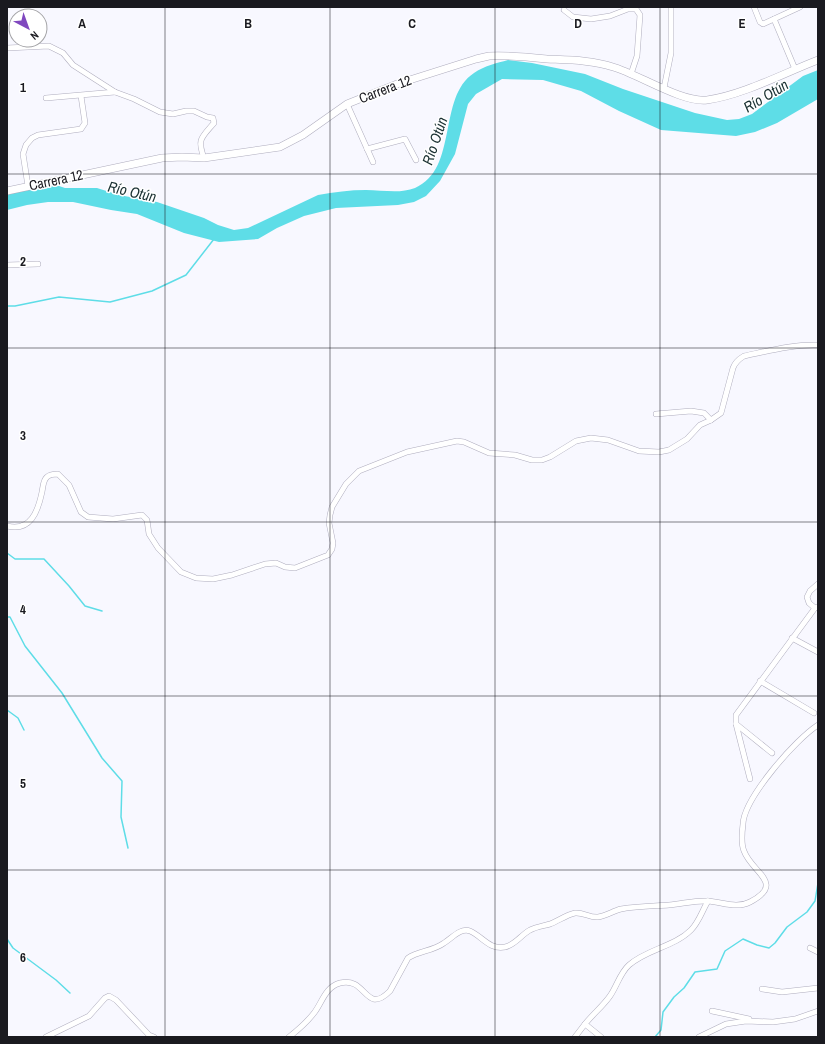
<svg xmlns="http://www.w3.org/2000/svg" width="825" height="1044" font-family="'Archivo Narrow',sans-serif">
<rect width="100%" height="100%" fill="#f8f8ff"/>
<path fill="#5edde7" d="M508 60 532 63 585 74 623 89 695 113 727 120 739 119 752 114 803 76 818 70V99L777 123 755 132 736 136 661 130 619 111 581 91 543 80 502 79 476 94 468 104 455 154 440 181 426 196 414 202 398 205 336 208 304 216 277 228 258 239 219 242 184 233 137 214 111 210 73 202H48L27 205 7 210V195L12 193 56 185 65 188H97L119 195 157 202 204 218 218 225 234 230 248 228 318 195C334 192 350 190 366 190 382 190 400 194 415 188 459 169 437 97 474 73 484 66 497 63 508 60Z"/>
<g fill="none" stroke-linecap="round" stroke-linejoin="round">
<g stroke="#5edde7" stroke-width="1.5">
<path d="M7 306H15L59 297 110 302 152 291 186 275 214 239"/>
<path d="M7 553 15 559H44L69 586 85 606 102 611"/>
<path d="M7 617H10L25 646 62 693 102 758 122 781 121 817 128 848"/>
<path d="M7 710 18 718 24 730"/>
<path d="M7 939 13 948 56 980 70 993"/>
<path d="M655 1037 661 1030 663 1012 674 997 684 988 695 972 717 969 725 951 743 939 757 945 769 948 775 943 787 927 807 912 815 901 818 883"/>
</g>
<defs>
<g id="street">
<path d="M754 7 760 22 763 24 800 7"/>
<path d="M564 10 573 17 591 19 610 16 628 9H636L640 15 637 56 631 74"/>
<path d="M774 19 795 69"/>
<path d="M7 48 49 46 63 53 73 65 115 92 134 99 160 112 173 114 186 111H194L207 117 213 118 214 123C201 138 197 139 204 158"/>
<path d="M664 88 671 53V7"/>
<path d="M46 98 115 92"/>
<path d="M347 104 373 162"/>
<path d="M367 149 405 139 416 160"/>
<path d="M28 186 23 154 26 145 32 138 38 135 81 129 85 123 81 96"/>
<path d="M7 265 38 264"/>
<path d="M656 414 691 411 704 413 711 420"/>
<path d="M7 526C31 532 38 511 42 492 43 487 43 480 47 477 50 474 54 474 58 474L69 485 81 512 88 517 113 519 142 515 147 520 149 534 158 548 181 572 196 578 213 579 232 575 265 564 276 563 285 567 295 568 328 555 332 549 333 543 329 523 330 515 332 507 346 484 359 471 407 452 457 441 464 442 489 453 515 455 532 460H542L550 457 576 441 591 438 608 440 639 451 659 452 669 450 687 439 700 425 711 420 721 413 733 368C735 362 739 359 744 356 768 351 794 344 818 345"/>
<path d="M815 608 809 603 807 597 810 591 818 584"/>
<path d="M792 638 818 652"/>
<path d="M760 681 814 713"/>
<path d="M736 724 750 779"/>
<path d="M772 753 736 724V715L815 608 818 607"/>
<path d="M810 948 818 952"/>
<path d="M762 989 782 992 818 988"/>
<path d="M712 1011 749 1019"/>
<path d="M46 1037 89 1016 105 998 109 996 116 1000 149 1035 154 1037"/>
<path d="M289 1037C298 1030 307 1022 314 1013 322 1003 325 987 340 983 367 976 365 1016 390 991L408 958C419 951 433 951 444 943 451 939 461 927 470 931 482 936 489 950 505 947 515 945 521 935 530 930 536 927 543 926 550 924 558 921 566 915 575 913 583 912 590 918 598 917 606 916 613 911 621 909 637 906 653 906 669 905 682 904 695 900 708 901 722 902 737 909 750 902 786 883 752 873 744 851 741 844 742 832 743 824 744 798 796 739 818 725"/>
<path d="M575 1037 585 1024"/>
<path d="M601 1037 585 1024C593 1014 603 1006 610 996 617 986 620 973 629 965 647 949 674 947 691 930 699 922 702 911 708 901"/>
<path d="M699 1037 726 1024 746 1021 773 1022 795 1019 818 1011"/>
</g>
<path id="secondary" d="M7 191 162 158 182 157 204 158 280 147 303 135 347 104 397 84 476 59 489 56C508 55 528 57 547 59 569 60 592 60 613 67 638 74 682 103 707 100 743 95 784 73 818 60"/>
</defs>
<use href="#street" stroke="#afadbe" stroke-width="6"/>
<use href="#secondary" stroke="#afadbe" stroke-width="8"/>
<use href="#street" stroke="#fff" stroke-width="5"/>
<use href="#secondary" stroke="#fff" stroke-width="7"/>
</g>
<path fill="none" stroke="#1a1a20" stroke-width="1" stroke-opacity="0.55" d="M165 7V1037M330 7V1037M495 7V1037M660 7V1037M7 174H818M7 348H818M7 522H818M7 696H818M7 870H818"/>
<g text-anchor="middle" stroke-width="3" stroke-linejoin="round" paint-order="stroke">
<g font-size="14" fill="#1a1a20" stroke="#fff">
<text transform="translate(385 89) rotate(-21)" y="5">Carrera 12</text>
<text transform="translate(56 180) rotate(-12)" y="5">Carrera 12</text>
</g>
<g font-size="15" font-style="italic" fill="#1b3133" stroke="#fff">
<text transform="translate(766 96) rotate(-31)" y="5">Río Otún</text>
<text transform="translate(435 141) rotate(-71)" y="5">Río Otún</text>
<text transform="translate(132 192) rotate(13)" y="5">Río Otún</text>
</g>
</g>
<g font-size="13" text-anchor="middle" font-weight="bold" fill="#1a1a20" stroke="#fff" stroke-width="3" stroke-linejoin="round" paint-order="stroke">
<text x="82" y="28">A</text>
<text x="248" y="28">B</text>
<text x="412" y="28">C</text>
<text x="578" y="28">D</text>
<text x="742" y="28">E</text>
<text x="23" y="92">1</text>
<text x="23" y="266">2</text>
<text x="23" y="440">3</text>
<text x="23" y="614">4</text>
<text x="23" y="788">5</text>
<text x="23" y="962">6</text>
</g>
<rect width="825" height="1044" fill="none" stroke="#1a1a20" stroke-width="16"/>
<g transform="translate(28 28) rotate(139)"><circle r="19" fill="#ffffff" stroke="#a3a3a6"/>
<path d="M0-3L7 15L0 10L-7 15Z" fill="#8048bf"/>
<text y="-6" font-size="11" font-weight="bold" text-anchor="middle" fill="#1a1a20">N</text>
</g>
</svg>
